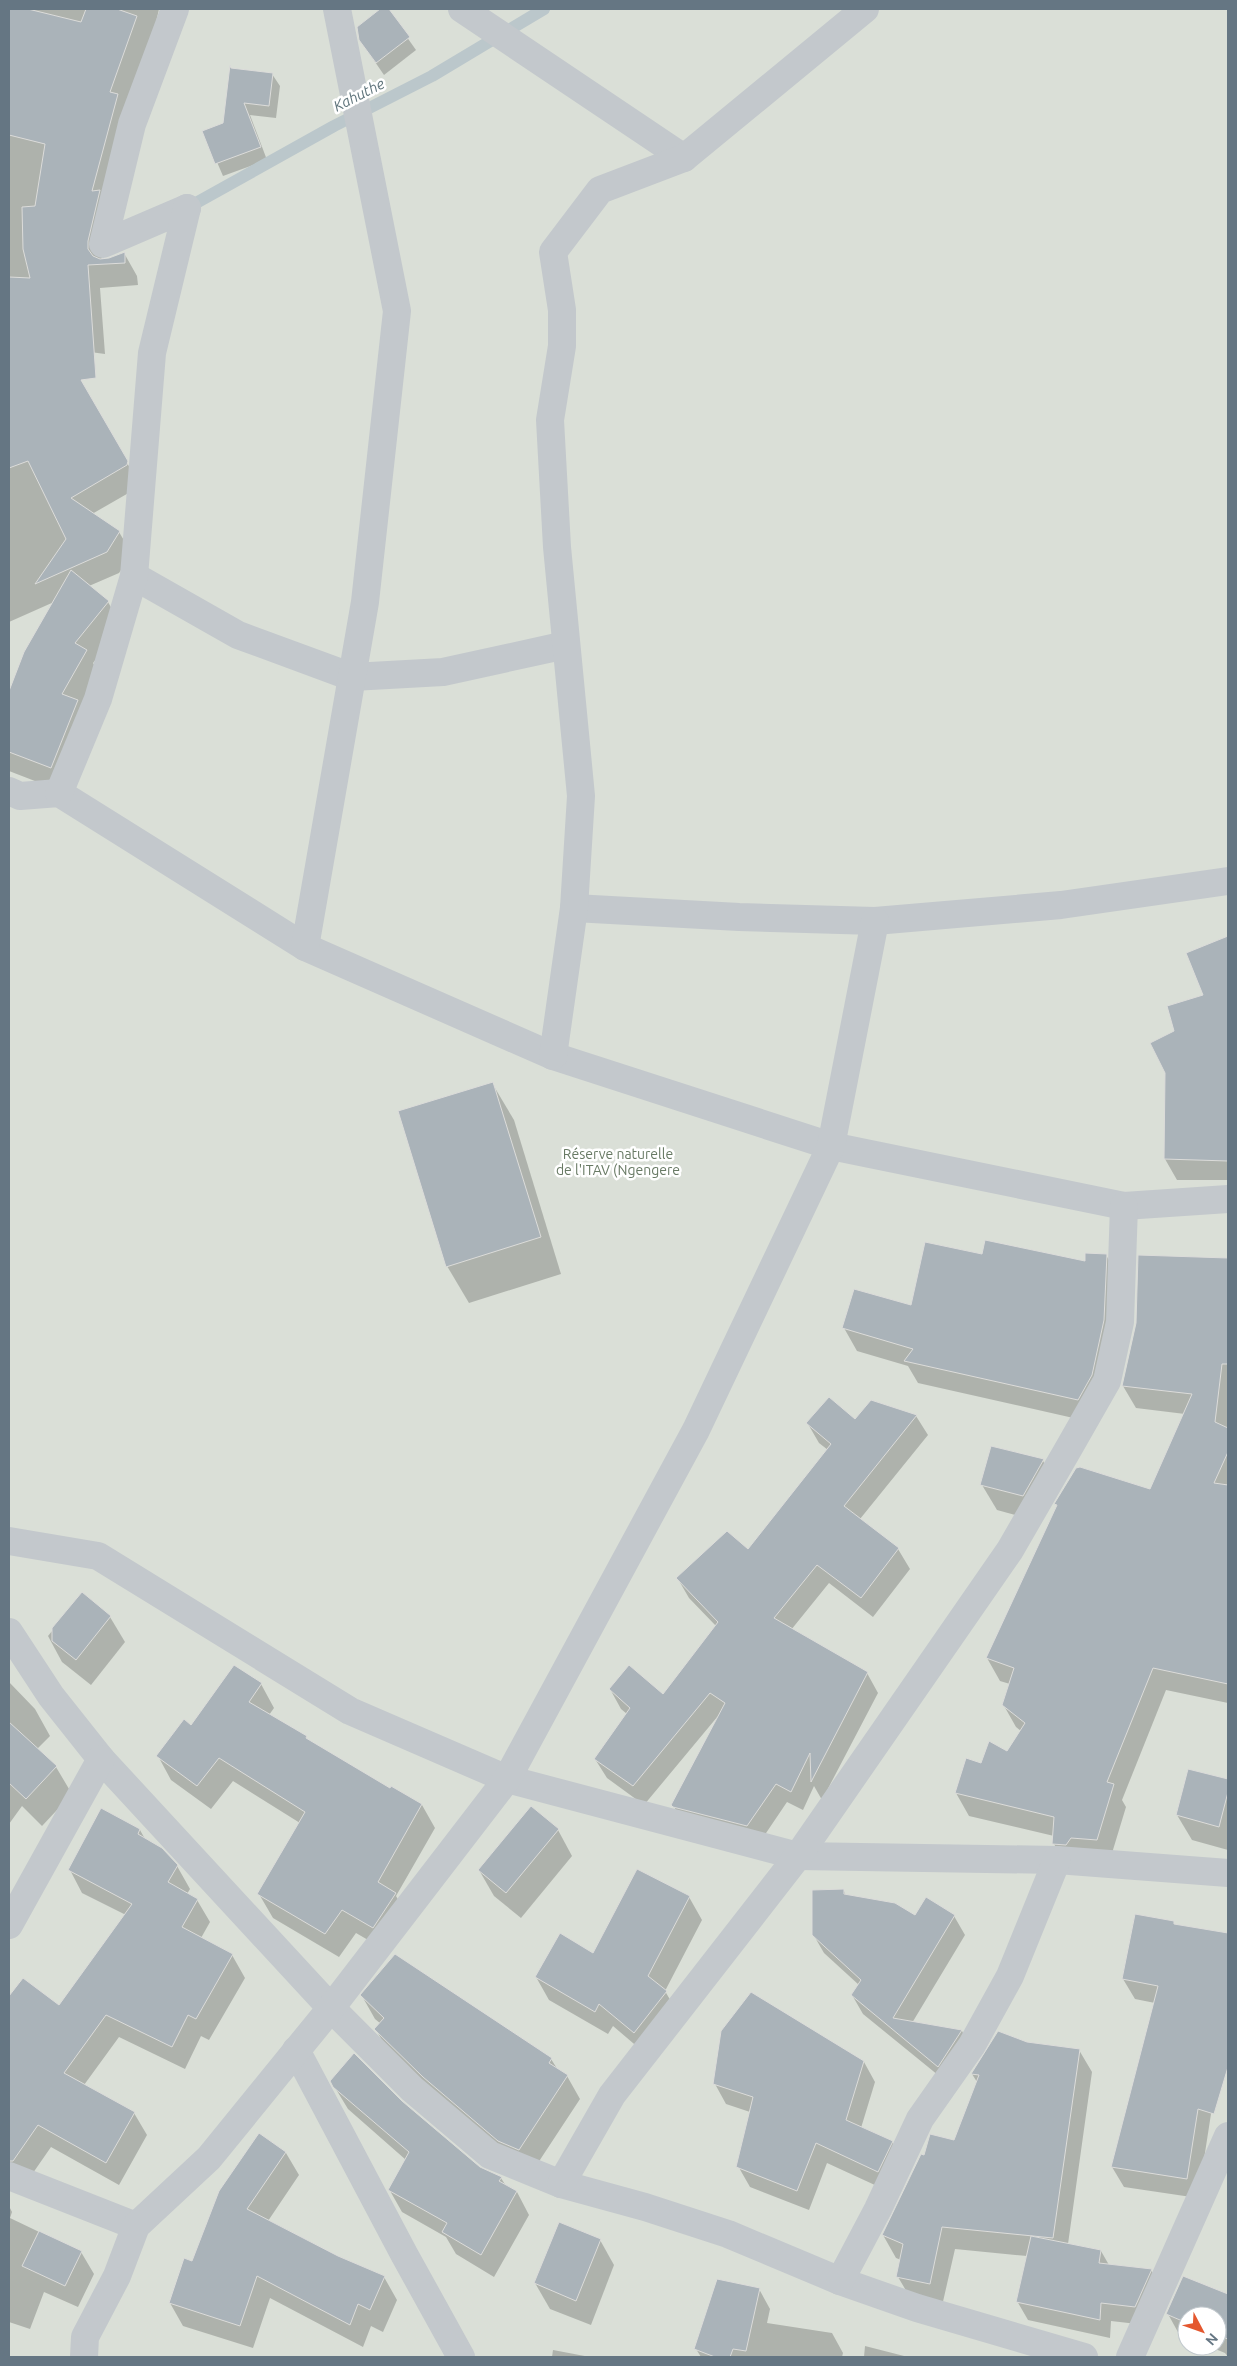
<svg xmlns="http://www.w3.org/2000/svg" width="1237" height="2366" font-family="Ubuntu,sans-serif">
<rect width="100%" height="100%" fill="#fafaf8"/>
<path fill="#dadfd7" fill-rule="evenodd" d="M9 9H1228V2357H9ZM1187 2316H1217V2346H1187Z"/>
<g fill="#0003">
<path d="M9 9H159L101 261 124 253 137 276 138 285 100 288 105 354 9 341Z"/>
<path d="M382 9H387L416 50 384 75 360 40 358 28Z"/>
<path d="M230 69 272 74 280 86 276 118 250 115 267 160 223 176 204 132 224 124Z"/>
<path d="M66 355 139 484V487L92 514 119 532 132 554 119 573 89 586 108 602 122 627 93 663 101 676 66 793 9 771V695L25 652 54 602 9 622V370Z"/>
<path d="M1228 938V1180H1177L1165 1159 1166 1073 1175 1031 1204 996 1188 953Z"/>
<path d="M492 1083 514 1120 561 1274 469 1303 447 1266Z"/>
<path d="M1106 1255 1119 1278 1091 1422 918 1383 908 1366 857 1351 844 1328 912 1307 983 1256 1086 1262Z"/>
<path d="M1139 1256 1228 1260V1703L1166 1690 1122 1800 1126 1807 1109 1863 1067 1867 1054 1844V1836L969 1816 956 1793 982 1764 1007 1753 1021 1731 1016 1727 1003 1704 1010 1684 1000 1681 987 1658 1057 1507 1056 1504 1151 1491 1185 1414 1136 1408 1123 1386 1137 1323Z"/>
<path d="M871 1401 916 1416 928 1435 860 1519 898 1549 910 1569 873 1617 829 1583 791 1630 867 1673 878 1693 822 1800 814 1786 803 1810 787 1802 758 1845 684 1824 673 1805 718 1716 644 1805 607 1778 595 1759 627 1714 621 1709 610 1689 663 1696 716 1626 689 1598 678 1579 749 1551 828 1450 819 1443 808 1424 855 1420Z"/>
<path d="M992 1448 1043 1461 1058 1486 1038 1521 997 1510 982 1485Z"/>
<path d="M82 1594 110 1617 125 1642 91 1685 62 1662 48 1636Z"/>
<path d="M9 1682 35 1709 50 1736 37 1749 56 1767 72 1794 42 1826 22 1806 9 1824Z"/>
<path d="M261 1684 274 1708 269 1715 306 1737 308 1741 390 1790 422 1805 435 1828 396 1896 408 1917 387 1951 356 1933 339 1957 273 1918 259 1894 300 1823 233 1781 211 1809 171 1780 158 1756 192 1727Z"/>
<path d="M1189 1770 1228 1780V1850L1192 1840 1177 1815Z"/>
<path d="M101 1810 140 1830 145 1839 177 1866 190 1889 187 1894 197 1900 210 1922 201 1938 232 1955 245 1978 209 2040 201 2036 185 2069 119 2037 84 2085 134 2113 147 2135 119 2185 51 2147 26 2183 9 2190V1998L24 1980 59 2007 126 1915 82 1893 70 1870Z"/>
<path d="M558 1830 572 1856 521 1918 494 1896 479 1870Z"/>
<path d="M844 1891 846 1896 916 1917 926 1899 954 1916 965 1935 912 2023 962 2031 972 2050 949 2084 863 2014 852 1995 859 1985 824 1953 813 1934Z"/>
<path d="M689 1897 702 1920 665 1991 679 2015 647 2055 613 2026 608 2034 549 2000 536 1977 594 1954Z"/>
<path d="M1173 1922 1175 1925 1228 1934V2004L1198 2198 1124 2187 1112 2167 1155 2003 1135 1999 1123 1979Z"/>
<path d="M362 1996 551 2059 558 2070 567 2076 580 2099 532 2172 513 2164 389 2052 376 2030 381 2024 375 2019Z"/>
<path d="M1027 2044 1079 2050 1092 2072 1068 2244 1101 2251 1109 2265 1151 2270 1162 2289 1146 2325 1111 2321 1110 2338 1028 2320 1017 2301 1027 2256 955 2249 942 2306 911 2299 898 2277 901 2260 896 2258 883 2235 925 2157 955 2142 977 2082 972 2074Z"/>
<path d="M864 2062 875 2082 861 2128 892 2142 904 2162 890 2192 827 2163 809 2210 750 2187 738 2166 750 2112 726 2104 715 2084Z"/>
<path d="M331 2081 401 2102 479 2168 501 2178 506 2186 517 2192 529 2215 494 2277 456 2254 446 2237 402 2212 389 2189 406 2160 348 2109Z"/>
<path d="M259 2135 286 2153 299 2175 268 2221 338 2257 384 2277 397 2300 383 2332 371 2326 363 2347 270 2298 253 2348 183 2326 170 2303Z"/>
<path d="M9 2206 12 2212 10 2218 81 2252 94 2274 78 2307 44 2292 30 2329 9 2322Z"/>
<path d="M600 2240 614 2265 591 2325 550 2309 535 2283Z"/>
<path d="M1184 2278 1228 2296V2357L1225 2353 1208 2346H1217V2316H1187V2338L1179 2334 1168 2314Z"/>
<path d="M759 2289 770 2309 767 2323 832 2333 843 2353 842 2357H701L696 2349Z"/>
<path d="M865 2346 908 2357H864Z"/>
<path d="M553 2350 590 2357H552Z"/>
</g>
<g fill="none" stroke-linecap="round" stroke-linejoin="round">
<path stroke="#bbc7cb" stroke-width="12" d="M187 208 334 126 432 76 544 9"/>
</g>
<g fill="#aab3b9" stroke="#dcdcda">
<path d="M9 9H28L81 22 86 9H117L137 16 110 92 118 94 92 191 100 190 88 241V249L93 256 100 259 109 258 125 252V263L88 265 96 378 81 380 128 461 127 465 71 498 120 531 107 552 35 584 66 539 28 461 9 468V277L30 278 23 249 22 207 35 206 45 144 9 135Z"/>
<path d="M380 9H389L410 37 376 63 359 40 357 27Z"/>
<path d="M230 65 231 68 273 73 269 106 244 103 261 147 215 164 202 131 223 123Z"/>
<path d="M71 570 109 601 75 643 87 650 62 694 78 700 51 768 9 752V691L24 652Z"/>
<path d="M1228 936V1161L1164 1159 1165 1073 1150 1043 1174 1031 1167 1006 1203 995 1186 953Z"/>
<path d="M493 1082 541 1237 446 1267 398 1111Z"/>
<path d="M985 1240 1085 1261V1253L1107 1254 1104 1320 1092 1375 1078 1400 904 1361 913 1349 842 1328 854 1289 911 1305 925 1242 982 1254Z"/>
<path d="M1138 1255 1228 1258V1364H1222L1215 1422 1228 1428V1452L1214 1483 1228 1485V1684L1153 1668 1107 1782 1114 1784 1097 1840 1071 1838 1066 1845 1052 1844 1054 1817 955 1793 966 1758 981 1763 989 1741 1007 1751 1025 1723 1002 1705 1014 1668 986 1658 1057 1505 1054 1504 1076 1468 1080 1467 1150 1489 1192 1394 1122 1386 1136 1323Z"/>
<path d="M829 1397 855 1419 871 1400 917 1415 844 1506 899 1548 861 1598 817 1565 774 1618 868 1672 811 1782 810 1753 791 1792 776 1784 747 1826 673 1807 671 1805 725 1703 710 1693 633 1786 594 1759 630 1708 609 1689 629 1665 663 1694 718 1622 676 1578 727 1531 748 1549 831 1444 806 1423Z"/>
<path d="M991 1446 1044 1459 1023 1496 980 1485Z"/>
<path d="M82 1592 111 1616 76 1660 52 1641V1628Z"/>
<path d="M234 1665 262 1683 249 1702 307 1736 306 1738 390 1788 391 1786 422 1804 378 1882 396 1893 373 1928 342 1910 325 1934 257 1894 305 1812 219 1758 197 1786 156 1756 184 1719 191 1725Z"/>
<path d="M9 1722 57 1766 26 1799 9 1783Z"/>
<path d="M1188 1769 1228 1779V1792L1219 1827 1176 1815Z"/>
<path d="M531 1806 559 1829 506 1893 478 1870Z"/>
<path d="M101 1808 140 1829 138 1834 162 1848 178 1865 168 1882 198 1899 182 1927 233 1954 196 2019 188 2015 172 2047 106 2015 64 2073 135 2112 106 2163 38 2125 13 2161H9V1996L23 1978 59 2005 132 1904 68 1870Z"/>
<path d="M637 1869 690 1896 648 1976 667 1991 634 2033 599 2004 595 2012 535 1977 560 1933 593 1953Z"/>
<path d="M844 1889V1894L895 1903 915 1915 926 1897 955 1915 893 2018 962 2030 938 2067 851 1995 861 1980 812 1935V1890Z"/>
<path d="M1135 1914 1174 1921V1924L1228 1933V2067L1214 2114 1198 2109 1187 2179 1111 2167 1158 1986 1122 1979Z"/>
<path d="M395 1954 552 2058 549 2063 568 2075 519 2150 498 2141 423 2077 374 2029 384 2018 360 1995Z"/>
<path d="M751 1992 864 2061 846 2120 893 2141 878 2172 816 2143 797 2191 736 2167 753 2097 713 2084 721 2031Z"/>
<path d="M998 2031 1027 2042 1080 2049 1053 2238 942 2227 930 2284 896 2277 903 2244 882 2235 921 2154 924 2155 930 2134 954 2140 979 2075 971 2074Z"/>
<path d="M354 2053 402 2101 480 2167 502 2177 499 2181 517 2191 481 2255 442 2232 447 2223 388 2190 409 2152 333 2087 330 2081Z"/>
<path d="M259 2133 286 2152 247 2209 338 2256 385 2276 370 2310 358 2304 350 2325 257 2276 240 2326 169 2303 184 2258 192 2261 219 2191Z"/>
<path d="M559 2222 601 2239 576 2301 534 2283Z"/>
<path d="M39 2231 82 2251 65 2286 22 2266Z"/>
<path d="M1031 2236 1101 2250 1099 2263 1152 2269 1135 2307 1101 2303 1100 2320 1016 2302Z"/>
<path d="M1183 2276 1228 2294V2339L1217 2335V2316H1187V2323L1166 2314Z"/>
<path d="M717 2279 760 2288 746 2351 733 2349 730 2357H715L694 2349Z"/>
</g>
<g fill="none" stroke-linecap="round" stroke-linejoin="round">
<g stroke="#c3c8cc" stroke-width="28">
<path d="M175 9 132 124 103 244 187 208"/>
<path d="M462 9 684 158"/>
<path d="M134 576 238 635 352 677 443 672 566 645"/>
<path d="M9 791 20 796 59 793 305 947 553 1056 831 1146 1124 1206 1228 1199"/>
<path d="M59 793 98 699 134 576 152 353 187 208"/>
<path d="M574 908 739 917 875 921 1061 905 1228 881"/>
<path d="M305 947 365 602 397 311 337 9"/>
<path d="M553 1056 574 908 581 796 557 547 550 420 562 346V310L553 252 600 190 684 158 865 9"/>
<path d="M9 1541 98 1556 350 1711 507 1779 798 1856 1057 1860 1228 1873"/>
<path d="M9 1632 51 1696 101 1759 331 2008 412 2089 490 2155 561 2184 645 2207 728 2234 840 2281 917 2308 1084 2357"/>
<path d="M9 1925 101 1759"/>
<path d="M296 2050 404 2254 461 2357"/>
<path d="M9 2176 136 2226"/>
<path d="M561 2184 612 2095 798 1856 1010 1550 1070 1446 1107 1381 1120 1322 1124 1206"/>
<path d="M840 2281 878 2209 920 2119 972 2045 1010 1976 1057 1860"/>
<path d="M84 2357 85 2337 117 2276 136 2226 209 2158 331 2008 507 1779 696 1430 831 1146 875 921"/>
<path d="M1130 2357 1228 2136"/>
</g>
</g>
<g text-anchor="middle" stroke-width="5" stroke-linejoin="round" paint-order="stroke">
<g font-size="14" fill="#687a64" stroke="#fff">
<text x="618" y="1159">Réserve naturelle<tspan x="618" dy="16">de l'ITAV (Ngengere</tspan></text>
</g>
<g font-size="15" font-style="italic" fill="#60757c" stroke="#fff">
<text transform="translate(359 95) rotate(-27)" y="5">Kahuthe</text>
</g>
</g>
<rect width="1237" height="2366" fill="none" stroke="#657683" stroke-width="20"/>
<g transform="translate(1202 2331) rotate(131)"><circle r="24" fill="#ffffff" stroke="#c1c8cd"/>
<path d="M0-4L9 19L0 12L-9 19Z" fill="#e4572e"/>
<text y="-8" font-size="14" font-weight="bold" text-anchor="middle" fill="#657683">N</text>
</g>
</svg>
